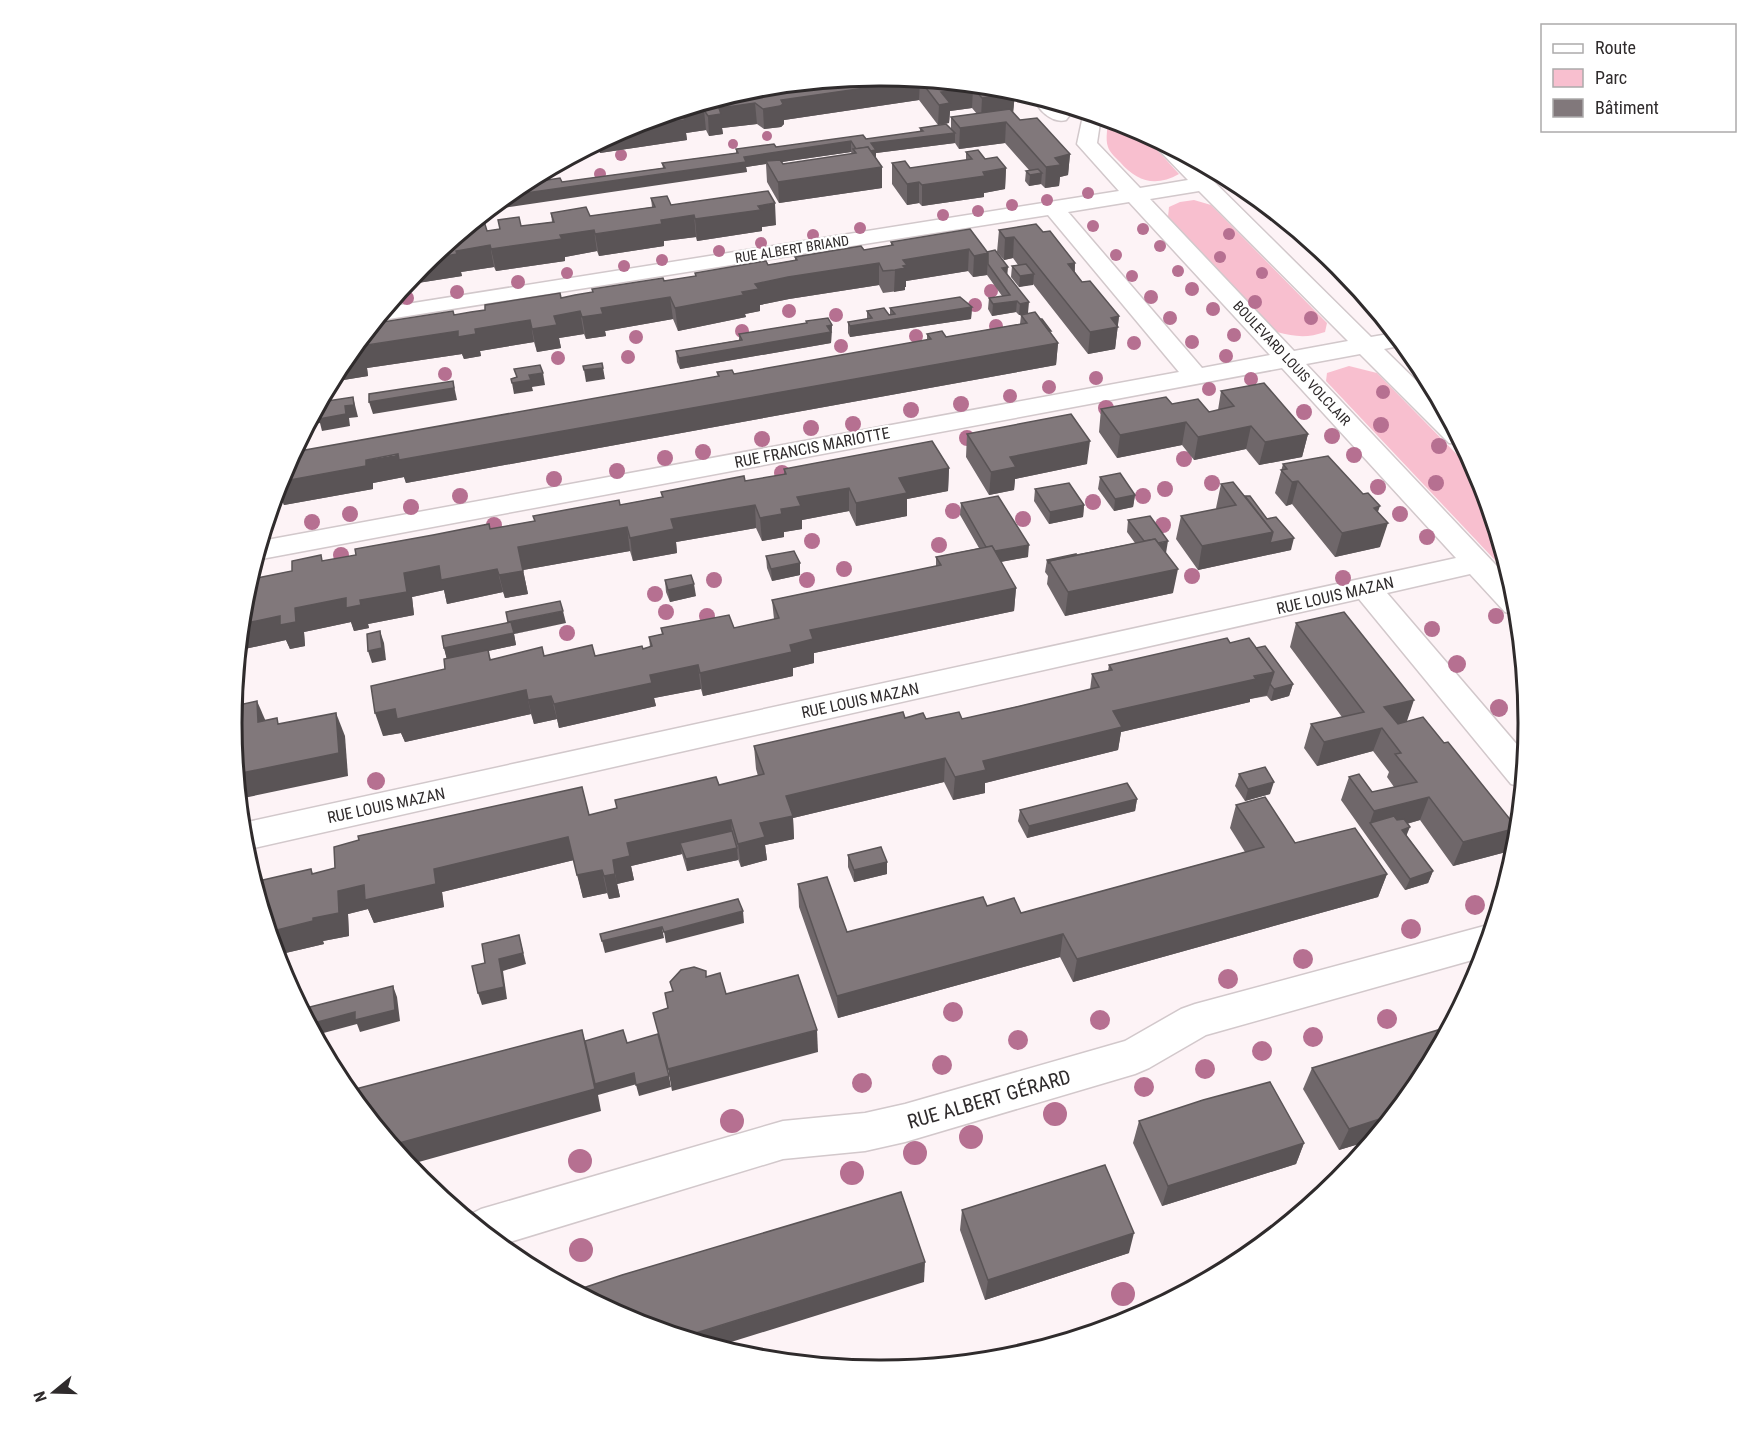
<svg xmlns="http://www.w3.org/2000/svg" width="1760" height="1446" font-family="'Roboto Condensed',sans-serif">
<rect width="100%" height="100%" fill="#fdf3f6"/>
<path fill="#f6e3e8" d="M1250 193 1338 265 1388 326 1310 249Z"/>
<g fill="#f8bfcf">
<path d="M1108 118 1140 131 1179 174C1156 187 1137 182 1120 162 1116 158 1110 153 1108 147 1105 139 1108 127 1108 118Z"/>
<path d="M1194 200 1211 205 1327 323 1325 332C1308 338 1295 337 1277 332L1168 217 1169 207 1180 202Z"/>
<path d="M1349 366 1377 373 1479 477 1509 575 1326 381 1327 373Z"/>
</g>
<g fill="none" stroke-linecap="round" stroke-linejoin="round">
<defs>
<g id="minor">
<path d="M1035 96 1058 103 1069 116 1066 120C1053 124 1035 109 1035 96Z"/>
<path d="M1084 111 1101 116 1097 143 1140 188 1188 180 1156 147 1153 143 1155 139 1189 157 1371 337 1394 333 1404 345 1384 349 1442 406 1462 444 1449 443 1360 354 1306 364 1511 581 1516 597V615L1505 612 1470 574 1387 593 1525 754 1522 787 1511 784 1359 599 245 850 243 823 1456 558 1282 368 256 560 261 541 1179 372 1048 215 376 321 388 307 1119 191 1077 144ZM1199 191 1348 341 1294 351 1150 199ZM1129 202 1270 355 1202 368 1068 212Z"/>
<path d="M1488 925 1492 926 1483 957 1206 1035 1149 1068 1135 1074 905 1142 865 1151 783 1159 500 1245 465 1217 481 1209 783 1121 865 1113 905 1104 1125 1041 1181 1009 1195 1004Z"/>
</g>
</defs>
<use href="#minor" stroke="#d2c8cb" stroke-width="3"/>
<use href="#minor" fill="#fff" fill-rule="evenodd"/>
</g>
<g fill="#b67091">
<circle cx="767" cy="136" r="5"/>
<circle cx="733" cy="144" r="5"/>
<circle cx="621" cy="155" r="6"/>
<circle cx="600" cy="174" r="6"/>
<circle cx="1088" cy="193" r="6"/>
<circle cx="1047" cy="200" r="6"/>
<circle cx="1012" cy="205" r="6"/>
<circle cx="978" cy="211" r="6"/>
<circle cx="943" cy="215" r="6"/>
<circle cx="1093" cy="226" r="6"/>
<circle cx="860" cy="228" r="6"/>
<circle cx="1143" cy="229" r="6"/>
<circle cx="1229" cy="234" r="6"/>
<circle cx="813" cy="235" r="6"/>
<circle cx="761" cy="243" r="6"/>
<circle cx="1160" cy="246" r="6"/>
<circle cx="719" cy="251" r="6"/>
<circle cx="1116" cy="255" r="6"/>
<circle cx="1220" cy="257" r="6"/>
<circle cx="662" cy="260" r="6"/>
<circle cx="624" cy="266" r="6"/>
<circle cx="1178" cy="271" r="6"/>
<circle cx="567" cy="273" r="6"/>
<circle cx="1262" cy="273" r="6"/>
<circle cx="1132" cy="276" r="6"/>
<circle cx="518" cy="282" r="7"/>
<circle cx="1192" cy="289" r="7"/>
<circle cx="991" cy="291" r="7"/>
<circle cx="457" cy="292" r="7"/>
<circle cx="1151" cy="297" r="7"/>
<circle cx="407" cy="298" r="7"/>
<circle cx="1255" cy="302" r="7"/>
<circle cx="975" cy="305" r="7"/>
<circle cx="1213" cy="309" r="7"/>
<circle cx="789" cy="311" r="7"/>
<circle cx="836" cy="315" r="7"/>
<circle cx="1170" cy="318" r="7"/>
<circle cx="1311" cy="318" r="7"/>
<circle cx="996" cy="326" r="7"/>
<circle cx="742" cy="331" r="7"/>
<circle cx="1234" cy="335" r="7"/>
<circle cx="916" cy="336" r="7"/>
<circle cx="636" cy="337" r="7"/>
<circle cx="1192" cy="342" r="7"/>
<circle cx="1134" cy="343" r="7"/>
<circle cx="841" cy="346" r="7"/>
<circle cx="1226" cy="356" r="7"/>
<circle cx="628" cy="357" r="7"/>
<circle cx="558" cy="358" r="7"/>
<circle cx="445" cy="374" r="7"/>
<circle cx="1096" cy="378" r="7"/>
<circle cx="1251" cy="379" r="7"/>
<circle cx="1049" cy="387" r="7"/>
<circle cx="1209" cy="389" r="7"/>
<circle cx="1383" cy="392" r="7"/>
<circle cx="1010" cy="396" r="7"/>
<circle cx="961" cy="404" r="8"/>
<circle cx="1106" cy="408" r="8"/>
<circle cx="911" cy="410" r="8"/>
<circle cx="1304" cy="412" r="8"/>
<circle cx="853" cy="424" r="8"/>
<circle cx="1381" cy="425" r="8"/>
<circle cx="811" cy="428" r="8"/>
<circle cx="1332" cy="436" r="8"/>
<circle cx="967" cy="438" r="8"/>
<circle cx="762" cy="439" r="8"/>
<circle cx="1439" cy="446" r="8"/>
<circle cx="703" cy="452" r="8"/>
<circle cx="1354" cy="455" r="8"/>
<circle cx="665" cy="458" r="8"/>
<circle cx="1184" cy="459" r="8"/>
<circle cx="617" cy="471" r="8"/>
<circle cx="782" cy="473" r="8"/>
<circle cx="554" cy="479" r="8"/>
<circle cx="1212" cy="483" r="8"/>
<circle cx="1436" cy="483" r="8"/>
<circle cx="1378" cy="487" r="8"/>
<circle cx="1165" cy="489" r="8"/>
<circle cx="460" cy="496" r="8"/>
<circle cx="1143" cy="496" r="8"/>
<circle cx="1093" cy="502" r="8"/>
<circle cx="411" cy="507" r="8"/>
<circle cx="953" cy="511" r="8"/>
<circle cx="350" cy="514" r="8"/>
<circle cx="1400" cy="514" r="8"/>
<circle cx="1023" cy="519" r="8"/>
<circle cx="312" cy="522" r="8"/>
<circle cx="494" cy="525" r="8"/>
<circle cx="1163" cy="525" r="8"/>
<circle cx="1427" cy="537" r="8"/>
<circle cx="812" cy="541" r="8"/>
<circle cx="939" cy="545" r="8"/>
<circle cx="341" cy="555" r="8"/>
<circle cx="844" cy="569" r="8"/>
<circle cx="1192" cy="576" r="8"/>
<circle cx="1343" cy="578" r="8"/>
<circle cx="714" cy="580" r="8"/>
<circle cx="807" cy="580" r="8"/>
<circle cx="655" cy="594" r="8"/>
<circle cx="666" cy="612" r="8"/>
<circle cx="707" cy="616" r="8"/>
<circle cx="1496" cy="616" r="8"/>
<circle cx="1432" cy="629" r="8"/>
<circle cx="567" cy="633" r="8"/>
<circle cx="1457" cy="664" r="9"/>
<circle cx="1499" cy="708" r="9"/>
<circle cx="376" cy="781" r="9"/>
<circle cx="1475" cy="905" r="10"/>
<circle cx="1411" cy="929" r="10"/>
<circle cx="1303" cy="959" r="10"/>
<circle cx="1228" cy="979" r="10"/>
<circle cx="953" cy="1012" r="10"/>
<circle cx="1387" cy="1019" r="10"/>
<circle cx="1100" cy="1020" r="10"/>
<circle cx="1313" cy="1037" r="10"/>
<circle cx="1018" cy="1040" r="10"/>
<circle cx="1262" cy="1051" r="10"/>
<circle cx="942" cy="1065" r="10"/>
<circle cx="1205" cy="1069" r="10"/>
<circle cx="862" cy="1083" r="10"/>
<circle cx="1144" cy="1087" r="10"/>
<circle cx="1055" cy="1114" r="12"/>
<circle cx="732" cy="1121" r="12"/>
<circle cx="971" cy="1137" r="12"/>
<circle cx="915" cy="1153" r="12"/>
<circle cx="580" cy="1161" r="12"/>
<circle cx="852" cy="1173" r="12"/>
<circle cx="581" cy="1250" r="12"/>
<circle cx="1123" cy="1294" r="12"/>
</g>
<g fill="#6f676a" fill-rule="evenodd">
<path d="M880 75 1015 93 1013 113 1020 120 1070 154 1068 175 1060 177 1059 186 1045 188 1041 184 1029 186 1025 181 1026 171 1029 170 1005 143 959 149 955 143 876 153V158L882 188 779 203 767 182 766 164 746 167 747 172 562 182 663 168 662 163 736 153V149L776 147 866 139 920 132V128H951V117L977 114 972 108 950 111 949 123 938 125 919 100 784 120V124L781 127 764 129 757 124 722 128 723 134 709 136 706 130 686 133 687 140 613 151 600 153 597 145 592 146 632 124 831 80ZM851 152 852 154 783 164 782 162Z"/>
<path d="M966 152 985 159 1006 168 1005 189 984 193V197L922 206 919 203 907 205 892 184V163L910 168 966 160Z"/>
<path d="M651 198 671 205 776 225 762 227V231L697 241 696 237 664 241V246L599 256 597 251 565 257V261L496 271 494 267 461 272 462 276 405 285 487 231 552 222 551 213 590 216 652 207Z"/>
<path d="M999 230 1043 232 1075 263V272L1082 282 1119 316 1115 349 1088 354 1033 284 1019 287 1011 277 1012 266 1018 265 1013 258 1004 260 997 252Z"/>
<path d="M891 242 987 252 1007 275 1028 313 1051 333 1058 343 1056 365 406 483 404 477 373 483V489L284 505 282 500 718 377 717 372 734 374 927 340V334L946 337 1020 324 1021 315H1019L1016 312 992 316 988 309 989 298 1002 296 987 275 973 277 968 271 906 281V287H905V290L883 293 879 285 789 299 760 305V311L745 314 746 317 678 331 673 319 605 331 606 336 586 339 584 334 559 338 561 348 537 352 534 342 480 351 481 356 464 359 462 354 367 368 368 376 331 382 341 363 454 315 695 276V273L768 265 795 260V257L864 250 891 246Z"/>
<path d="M972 307 971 319 850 337 848 333V322L867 319V311L889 315H890V308Z"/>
<path d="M806 321 832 325 831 343 680 369 677 362 676 351 739 340V334L806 323Z"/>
<path d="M1221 391 1308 434 1302 457 1259 465 1246 449 1194 460 1182 445 1117 458 1099 432 1101 409 1172 404 1209 412 1218 410Z"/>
<path d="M967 434 1087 464 1015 479 1014 490 989 495 966 457Z"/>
<path d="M1283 464 1378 512 1380 547 1335 557 1292 504 1286 506 1275 493Z"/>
<path d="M949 468 948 491 907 499V516L856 526 849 511 802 520V529L784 532V537L762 541 756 528 676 542 677 553 633 561 630 551 523 570 528 594 505 598 503 592 447 604 444 590 412 597 414 615 368 624 369 628 354 631 351 622 304 632 305 646 290 649 286 640 240 650 260 578 292 571 323 561 356 555 489 524 490 529 662 497 661 492 745 481 784 475V469Z"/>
<path d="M1100 477 1135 495 1133 507 1114 511 1098 489Z"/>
<path d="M1221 484 1245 496 1267 519 1291 550 1198 570 1176 539 1181 516 1217 509 1216 508Z"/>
<path d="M1035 489 1084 505 1083 517 1049 524 1034 501Z"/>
<path d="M961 503 1028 557 1001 562 1016 588 1014 611 814 653V663L793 668V676L703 696 701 689 654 698 656 706 559 728 557 719 534 724 531 714 405 742 401 733 383 736 445 669 447 659 444 648 566 623 514 634 516 645 488 651 491 660 544 656H595L650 647 649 637 662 634 661 628H734L774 619 772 600 936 566V557L979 548 960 515Z"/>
<path d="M1128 520 1166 553 1173 593 1065 616 1047 584 1048 576 1045 572 1047 560 1135 543 1127 532Z"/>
<path d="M766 556 800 563V575L772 581 767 568Z"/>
<path d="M665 580 696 596 670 602 666 592Z"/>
<path d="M1296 623 1406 722 1444 743 1517 828 1506 852 1453 866 1420 820 1407 824V836L1433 871 1428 883 1405 890 1341 800 1349 777 1372 792 1394 787 1387 777 1389 772 1373 751 1317 766 1304 748 1311 724 1342 717 1290 647Z"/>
<path d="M1230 643 1256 648 1293 684 1289 696 1271 701 1267 696 1250 699V702L1121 732 1118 750 985 783V793L953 800 944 782 793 818 794 839 765 845 767 860 741 867 738 859V860L687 871 682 854 631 866 634 880 617 884 620 897 609 899 607 893 583 898 574 860 442 892 444 907 374 923 368 909 348 914 349 936 323 941 324 944 277 955 254 882 311 869 313 874 589 815 758 776 756 769 754 746 905 718 926 719H962L1090 690 1092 674 1108 671 1109 665Z"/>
<path d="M1239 774 1270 794 1245 801 1235 786Z"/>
<path d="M1137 799 1135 811 1027 838 1018 821 1020 810Z"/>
<path d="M1236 805 1295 843 1387 874 1378 897 1073 982 1060 957 838 1018 799 907 798 884 847 932 987 906 1021 913 1245 852 1230 828Z"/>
<path d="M848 855 887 862V874L854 882 848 867Z"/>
<path d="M1312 1068 1419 1083 1372 1140 1339 1150 1303 1089Z"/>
<path d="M1139 1121 1304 1143 1296 1164 1162 1206 1133 1143Z"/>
<path d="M962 1210 1129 1253 985 1300 960 1230Z"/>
</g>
<g fill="#5a5456">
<path d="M920 80 919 100 784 120V124L781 127 764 129 763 109 781 100Z"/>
<path d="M973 88 972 108 950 111 949 123 938 125 939 105 941 92Z"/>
<path d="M1015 93 1013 113 981 118 982 98Z"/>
<path d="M755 103 757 124 722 128 723 134 709 136 708 116 719 108Z"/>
<path d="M704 110 706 130 686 133 687 140 600 153 598 142 624 129 681 113Z"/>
<path d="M1006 122 1005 143 959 149 960 128Z"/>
<path d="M955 133V143L876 153V160L858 163 871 143Z"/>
<path d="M851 141V152L768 164 766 161V164L746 167 747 172 489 210 505 196 744 157Z"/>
<path d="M1070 154 1068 175 1060 177 1059 186 1045 188 1046 167 1055 158Z"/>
<path d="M882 167V188L779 203 778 182Z"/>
<path d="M1006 168 1005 189 984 193V197L922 206V185Z"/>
<path d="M1042 173 1041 184 1029 186 1030 175Z"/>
<path d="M919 182V203L907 205V184Z"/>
<path d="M775 203 776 225 762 227V231L697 241 695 219 758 206Z"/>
<path d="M694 215 696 237 664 241V246L599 256 595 234 661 220Z"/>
<path d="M594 230 597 251 565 257V261L496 271 491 249 560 235Z"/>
<path d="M1014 237 1013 258 1004 260 1005 238Z"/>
<path d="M490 245 494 267 461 272 462 276 405 285 422 265 441 249Z"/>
<path d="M969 249 968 271 906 281V287H905V290L894 292 895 270 903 260Z"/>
<path d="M988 253 987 275 973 277 974 256Z"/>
<path d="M879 263V285L789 299 760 305V311L745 314 746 317 678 331 675 308 742 292 755 284 788 277Z"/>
<path d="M1075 263 1073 285 1068 264Z"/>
<path d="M1008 267 1007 278 1002 268Z"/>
<path d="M1034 274 1033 285 1019 287 1020 276Z"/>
<path d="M670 297 673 319 605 331 606 336 586 339 582 317 601 308Z"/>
<path d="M1017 301 1016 312 992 316 993 304Z"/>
<path d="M1029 302 1028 313 1019 315 1020 304Z"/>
<path d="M972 307 971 319 850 337V326Z"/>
<path d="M580 311 584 334 559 338 561 348 537 352 532 329 554 316Z"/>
<path d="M1119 316 1115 349 1088 354 1090 332 1111 318Z"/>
<path d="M530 320 534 342 480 351 481 356 464 359 462 354 367 368 368 376 331 382 341 363 347 356 361 346Z"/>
<path d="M832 325 831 343 680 369 679 358Z"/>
<path d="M1058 343 1056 365 406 483 404 477 373 483V489L284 505 282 500 273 502 279 482 366 460Z"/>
<path d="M603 368 605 379 586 382 584 370Z"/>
<path d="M543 373 545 385 532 387 533 391 514 394 512 383 529 375Z"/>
<path d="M453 381 457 400 373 414 369 402Z"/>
<path d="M353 397 358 417 349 418 350 426 322 431 320 423 308 425 315 411 345 406Z"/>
<path d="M1186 422 1182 445 1117 458 1120 435Z"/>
<path d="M1251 426 1246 449 1194 460 1198 437Z"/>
<path d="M1308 434 1302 457 1259 465 1265 442Z"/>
<path d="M1090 441 1087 464 1015 479 1014 490 989 495 991 472 1010 457Z"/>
<path d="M949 468 948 491 907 499V516L856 526V503L899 478Z"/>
<path d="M1298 481 1292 504 1286 506 1292 482Z"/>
<path d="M849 488V511L802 520V529L784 532V537L762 541 760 518 781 509 797 497Z"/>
<path d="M1135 495 1133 507 1114 511 1115 499Z"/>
<path d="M755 505 756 528 676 542 677 553 633 561 630 538 671 519Z"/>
<path d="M1084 505 1083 517 1049 524 1050 512Z"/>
<path d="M1380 506 1373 526 1388 523 1380 547 1335 557 1342 533 1374 508Z"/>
<path d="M627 527 630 551 523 570 528 594 505 598 499 575 518 547Z"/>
<path d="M1273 532 1294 538 1291 550 1198 570 1202 546Z"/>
<path d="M1168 541 1166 553 1145 558 1147 546Z"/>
<path d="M1029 545 1028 557 988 564 989 552Z"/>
<path d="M800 563V575L772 581 771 569Z"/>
<path d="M439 566 497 569 503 592 447 604 444 590 412 597 414 615 368 624 369 628 354 631 351 622 304 632 305 646 290 649 286 640 240 650 239 649 242 624 295 608 346 598 360 600 404 573Z"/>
<path d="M1178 569 1173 593 1065 616 1068 592Z"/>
<path d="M694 584 696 596 670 602 668 590Z"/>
<path d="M1016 588 1014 611 814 653V663L793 668V676L703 696 700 673 790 645 810 630Z"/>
<path d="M563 611 566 623 514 634 516 645 447 660 444 648 508 622Z"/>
<path d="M380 631 384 643 386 660 372 663 368 651Z"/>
<path d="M698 665 701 689 654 698 656 706 559 728 554 704 650 675Z"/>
<path d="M1274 672 1267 695 1250 699V702L1121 732 1118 750 985 783V793L953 800 955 777 983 761 1113 711Z"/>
<path d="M1293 684 1289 696 1271 701 1274 689Z"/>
<path d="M526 690 531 714 405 742 401 733 383 736 375 713 395 709Z"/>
<path d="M551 696 557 719 534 724 528 700Z"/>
<path d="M1414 700 1406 724 1382 728 1373 751 1317 766 1324 742 1384 707Z"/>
<path d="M257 701 267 724 258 722Z"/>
<path d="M336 713 345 736 348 776 239 799 237 774Z"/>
<path d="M945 758 944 782 793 818 794 839 765 845 767 860 741 867 738 844 786 796Z"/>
<path d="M1274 782 1270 794 1245 801 1248 789Z"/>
<path d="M1429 797 1420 820 1376 832 1370 823 1374 811Z"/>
<path d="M1137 799 1135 811 1027 838 1029 826Z"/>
<path d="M731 820 733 843H680L682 854 631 866 634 880 617 884 613 860 627 843Z"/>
<path d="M1410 827 1405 839 1402 830Z"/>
<path d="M1517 828 1506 852 1453 866 1463 842Z"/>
<path d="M568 837 574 860 442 892 444 907 374 923 368 909 348 914 349 936 323 941 324 944 277 955 269 932 313 918 338 891Z"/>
<path d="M737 848 738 860 687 871 686 859Z"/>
<path d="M887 862V874L854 882V870Z"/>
<path d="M602 870 607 893 583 898 577 875Z"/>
<path d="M1433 871 1428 883 1405 890 1410 879Z"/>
<path d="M615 874 620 897 609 899 604 876Z"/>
<path d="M1387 874 1378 897 1073 982 1077 959Z"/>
<path d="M743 911 744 923 666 943 664 932Z"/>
<path d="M662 927 664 938 605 953 602 941Z"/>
<path d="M1063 934 1060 957 838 1018 837 996Z"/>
<path d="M519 935 526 964 503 971 507 999 482 1005 478 993 499 959Z"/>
<path d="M393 986 397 997 400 1021 360 1032 357 1024 316 1035 310 1024Z"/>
<path d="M582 1030 588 1052 634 1073 637 1084 598 1095 601 1111 408 1165 392 1145Z"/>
<path d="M817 1030 818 1052 672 1091 668 1069Z"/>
<path d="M669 1076 671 1087 639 1096 636 1085Z"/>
<path d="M1392 1115 1372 1140 1339 1150 1349 1129Z"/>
<path d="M1304 1143 1296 1164 1162 1206 1168 1186Z"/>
<path d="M1134 1233 1129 1253 985 1300 988 1280Z"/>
<path d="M925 1262 924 1282 715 1347 683 1337Z"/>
</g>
<g fill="#81787b" stroke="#5a5456" stroke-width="1.5">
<path d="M880 75 932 80 934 82 942 81 1007 88 1010 89 1015 93 982 98 973 88 941 92 950 103 939 105 920 80 781 100 783 104 780 106 763 109 755 103 719 108 721 114 708 116 704 110 681 113 685 120 624 129 632 124 751 88Z"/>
<path d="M1010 109 1020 120 1037 118 1070 154 1055 158 1061 165 1046 167 1006 122 960 128 951 117Z"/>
<path d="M946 124 955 133 871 143 876 150 870 151 868 147 856 149 851 141 744 157 746 162 505 196 521 184 560 178 562 182 665 168 662 163 738 153 736 149 774 144 776 147 863 135 866 139 923 131 920 128Z"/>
<path d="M868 147 882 167 778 182 766 161 780 160 783 164 856 153 853 149Z"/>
<path d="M978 150 985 159 997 157 1006 168 983 172 985 176 922 185 919 182 907 184 892 163 905 161 910 168 972 159 966 152Z"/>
<path d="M1038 169 1042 173 1030 175 1026 171Z"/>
<path d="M768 191 775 203 758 206 761 210 695 219 694 215 661 220 662 224 595 234 594 230 560 235 562 239 491 249 490 245 456 251 457 254 429 259 474 222 484 221 487 231 500 229 498 220 519 217 521 226 554 222 551 213 586 207 590 216 655 207 651 198 667 196 671 205Z"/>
<path d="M1036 224 1043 232 1050 231 1075 263 1068 264 1082 282 1090 281 1119 316 1111 318 1118 327 1090 332 1014 237 1005 238 999 230Z"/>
<path d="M970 229 988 253 974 256 969 249 903 260 907 265 903 266 905 268 895 270 883 271 879 263 788 277 755 284 759 289 742 292 744 295 675 308 670 297 601 308 603 314 582 317 580 311 554 316 557 325 532 329 530 320 475 329 476 334 458 337V331L361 346V353L347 356 370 328 377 327 376 323 453 311 454 315 471 312 485 310V305L560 293 561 298 575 295 593 292 592 289 663 278 664 281 696 276 695 273 766 261 768 265 780 263 797 260 795 257 861 246 864 250 893 245 891 242Z"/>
<path d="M995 250 1008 267 1002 268 1029 302 1020 304 1017 301 993 304 989 298 1010 295 988 264V253L987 252Z"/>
<path d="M1026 264 1034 274 1020 276 1012 266Z"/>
<path d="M960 297 972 307 850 326 848 322 872 318 867 311 884 308 889 315 895 314 890 308Z"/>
<path d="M1035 312 1058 343 399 460 398 454 366 460V466L279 482 281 475 294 452 719 376 717 372 732 370 734 374 931 339 927 334 942 331 946 337 1027 323 1021 315Z"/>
<path d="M828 318 832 325 827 326 831 332 679 358 676 351 742 340 739 334 807 323 806 321Z"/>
<path d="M1040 319H1042L1051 331H1049Z"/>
<path d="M602 363 603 368 584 370 583 366Z"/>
<path d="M540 365 543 373 529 375 531 380 512 383 511 379 517 377 514 369Z"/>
<path d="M453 381 454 388 369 402V394Z"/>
<path d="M1264 383 1308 434 1265 442 1251 426 1198 437 1186 422 1120 435 1101 409 1166 397 1172 404 1198 399 1209 412 1234 406 1221 391Z"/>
<path d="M353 397 354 405 345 406 346 414 319 419 318 411H315L321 402Z"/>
<path d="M1071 414 1090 441 1010 457 1016 467 991 472 967 434Z"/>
<path d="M932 441 949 468 899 478 907 493 856 503 849 488 797 497 801 506 781 509 782 514 760 518 755 505 671 519 674 529 630 538 627 527 518 547 523 571 499 575 497 569 441 580 439 566 404 573 407 592 360 600 361 605 346 608V598L295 608 296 622 280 625V616L242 624 245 596 252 572 257 571V578L292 571V561L321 555 322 561 356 555 355 549 433 535 489 524 490 529 535 521 533 516 619 500 620 505 663 497 661 492 744 476 745 481 786 474 784 469Z"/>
<path d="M1328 456 1363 494 1368 493 1380 506 1374 508 1388 523 1342 533 1298 481 1292 482 1281 470 1287 469 1283 464Z"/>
<path d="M1120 473 1135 495 1115 499 1100 477Z"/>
<path d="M1233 482 1273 532 1202 546 1181 516 1236 505 1221 484Z"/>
<path d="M1069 483 1084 505 1050 512 1035 489Z"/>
<path d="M998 496 1029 545 995 551 992 546 986 547 961 503Z"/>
<path d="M1245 496H1250L1267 519 1276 517 1294 538 1270 543 1273 532Z"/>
<path d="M1150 516 1168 541 1158 543 1155 539 1144 541 1128 520Z"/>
<path d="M1155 539 1178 569 1068 592 1049 561Z"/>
<path d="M992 546 1016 588 810 630 813 639 790 645 792 652 700 673 698 665 650 675 652 683 554 704 551 696 528 700 526 690 397 719 395 709 375 713 371 686 445 669 444 659 488 650 490 660 542 647 544 656 592 645 595 656 642 646 643 649 652 646 649 637 663 634 661 628 729 615 734 628 779 618 772 600 941 565 936 557Z"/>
<path d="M794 551 800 563 771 569 766 556Z"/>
<path d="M1076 554V555L1049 561V564L1047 560Z"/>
<path d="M691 575 694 584 668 590 665 580Z"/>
<path d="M560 601 563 611 508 622 506 612Z"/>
<path d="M1344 612 1414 700 1384 707 1398 724 1423 717 1444 743 1448 742 1517 828 1463 842 1429 797 1374 811 1349 777 1359 774 1372 792 1417 782 1395 754 1401 753 1382 728 1324 742 1311 724 1364 712 1296 623Z"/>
<path d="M511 622 514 633 444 648 442 636Z"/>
<path d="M380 631 382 648 368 651 367 634Z"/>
<path d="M1227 638 1230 643 1249 638 1274 672 1254 676 1256 679 1113 711 1122 727 983 761 986 770 955 777 945 758 786 796 793 816 760 823 765 837 738 844 731 820 627 843 630 856 613 860 615 874 604 876 602 870 577 875 568 837 434 869 436 884 365 900 364 885 338 891 339 913 313 918V921L269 932 254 882 311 869 312 874 335 868 334 847 359 840 358 836 582 787 589 815 617 808 615 800 716 777 719 785 764 774 754 746 903 712 905 718 923 713 926 719 959 712 962 719 1016 707 1099 687 1092 674 1112 670 1109 665Z"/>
<path d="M1265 646 1293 684 1274 689 1270 684 1274 672 1256 648Z"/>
<path d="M257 701 258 722 277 718 278 724 336 713 339 753 237 774 232 723 234 706Z"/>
<path d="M1265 767 1274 782 1248 789 1239 774Z"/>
<path d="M1127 783 1137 799 1029 826 1020 810Z"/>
<path d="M1265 797 1295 843 1355 828 1387 874 1077 959 1063 934 837 996 798 884 827 877 847 932 983 897 987 906 1014 898 1021 913 1264 847 1236 805Z"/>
<path d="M1394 816 1397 820 1404 819 1410 827 1402 830 1433 871 1410 879 1370 823Z"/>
<path d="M732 831 737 848 686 859 680 843Z"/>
<path d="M881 847 887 862 854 870 848 855Z"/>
<path d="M738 899 743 911 664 932 662 927 602 941 600 934Z"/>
<path d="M519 935 523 953 499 959 504 987 478 993 472 966 485 963 482 944Z"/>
<path d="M694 967 706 971V977L720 973 726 994 798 975 817 1030 668 1069 653 1013 668 1008 665 993 673 991 670 982 681 970Z"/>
<path d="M393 986 395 1010 355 1020V1012L310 1024 302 1009Z"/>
<path d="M582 1030 595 1089 392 1145 348 1091Z"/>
<path d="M623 1030 627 1043 658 1034 669 1076 636 1085 634 1073 595 1084 585 1041Z"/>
<path d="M1438 1030 1443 1038 1419 1083 1392 1115 1349 1129 1312 1068Z"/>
<path d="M1270 1082 1304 1143 1168 1186 1139 1121 1203 1100Z"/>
<path d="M1105 1165 1134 1233 988 1280 962 1210Z"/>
<path d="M901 1192 925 1262 683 1337 632 1322 574 1291 622 1275Z"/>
</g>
<g text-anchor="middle" stroke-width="4.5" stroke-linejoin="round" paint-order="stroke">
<g font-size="14" fill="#2f2b2c" stroke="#fff">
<text transform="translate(792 249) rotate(-9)" y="5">RUE ALBERT BRIAND</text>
<text transform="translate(1292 363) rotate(47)" y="5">BOULEVARD LOUIS VOLCLAIR</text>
</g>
<g font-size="16" fill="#2f2b2c" stroke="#fff">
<text transform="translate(812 447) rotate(-11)" y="6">RUE FRANCIS MARIOTTE</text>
<text transform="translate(1335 595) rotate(-13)" y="6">RUE LOUIS MAZAN</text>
<text transform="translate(860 700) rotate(-12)" y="6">RUE LOUIS MAZAN</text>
<text transform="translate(386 805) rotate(-12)" y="6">RUE LOUIS MAZAN</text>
</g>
<g font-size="20" fill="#2f2b2c" stroke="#fff">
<text transform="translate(989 1099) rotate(-16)" y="7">RUE ALBERT GÉRARD</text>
</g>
</g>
<path d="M0 0H1760V1446H0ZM879 86H881A637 637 0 0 1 1518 723V723A637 637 0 0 1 881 1360H879A637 637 0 0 1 242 723V723A637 637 0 0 1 879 86Z" fill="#fff" fill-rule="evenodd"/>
<path fill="none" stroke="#2f2b2c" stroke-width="3" d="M879 86H881A637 637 0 0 1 1518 723V723A637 637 0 0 1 881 1360H879A637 637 0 0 1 242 723V723A637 637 0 0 1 879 86Z"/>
<rect x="1541" y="24" width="195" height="108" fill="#ffffff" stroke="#acaaab" stroke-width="1.5"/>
<rect x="1553" y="44" width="30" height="9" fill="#ffffff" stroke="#acaaab" stroke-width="1.5"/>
<text x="1595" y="54" font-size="18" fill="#2f2b2c">Route</text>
<rect x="1553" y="69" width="30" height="18" fill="#f8bfcf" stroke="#acaaab" stroke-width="1.5"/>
<text x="1595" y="84" font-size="18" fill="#2f2b2c">Parc</text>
<rect x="1553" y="99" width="30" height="18" fill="#81787b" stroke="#acaaab" stroke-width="1.5"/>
<text x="1595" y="114" font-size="18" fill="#2f2b2c">Bâtiment</text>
<g transform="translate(54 1392) rotate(251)" stroke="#ffffff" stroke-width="4.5" paint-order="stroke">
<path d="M0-4.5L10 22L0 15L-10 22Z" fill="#2f2b2c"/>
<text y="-9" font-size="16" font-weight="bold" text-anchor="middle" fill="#2f2b2c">N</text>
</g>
</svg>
